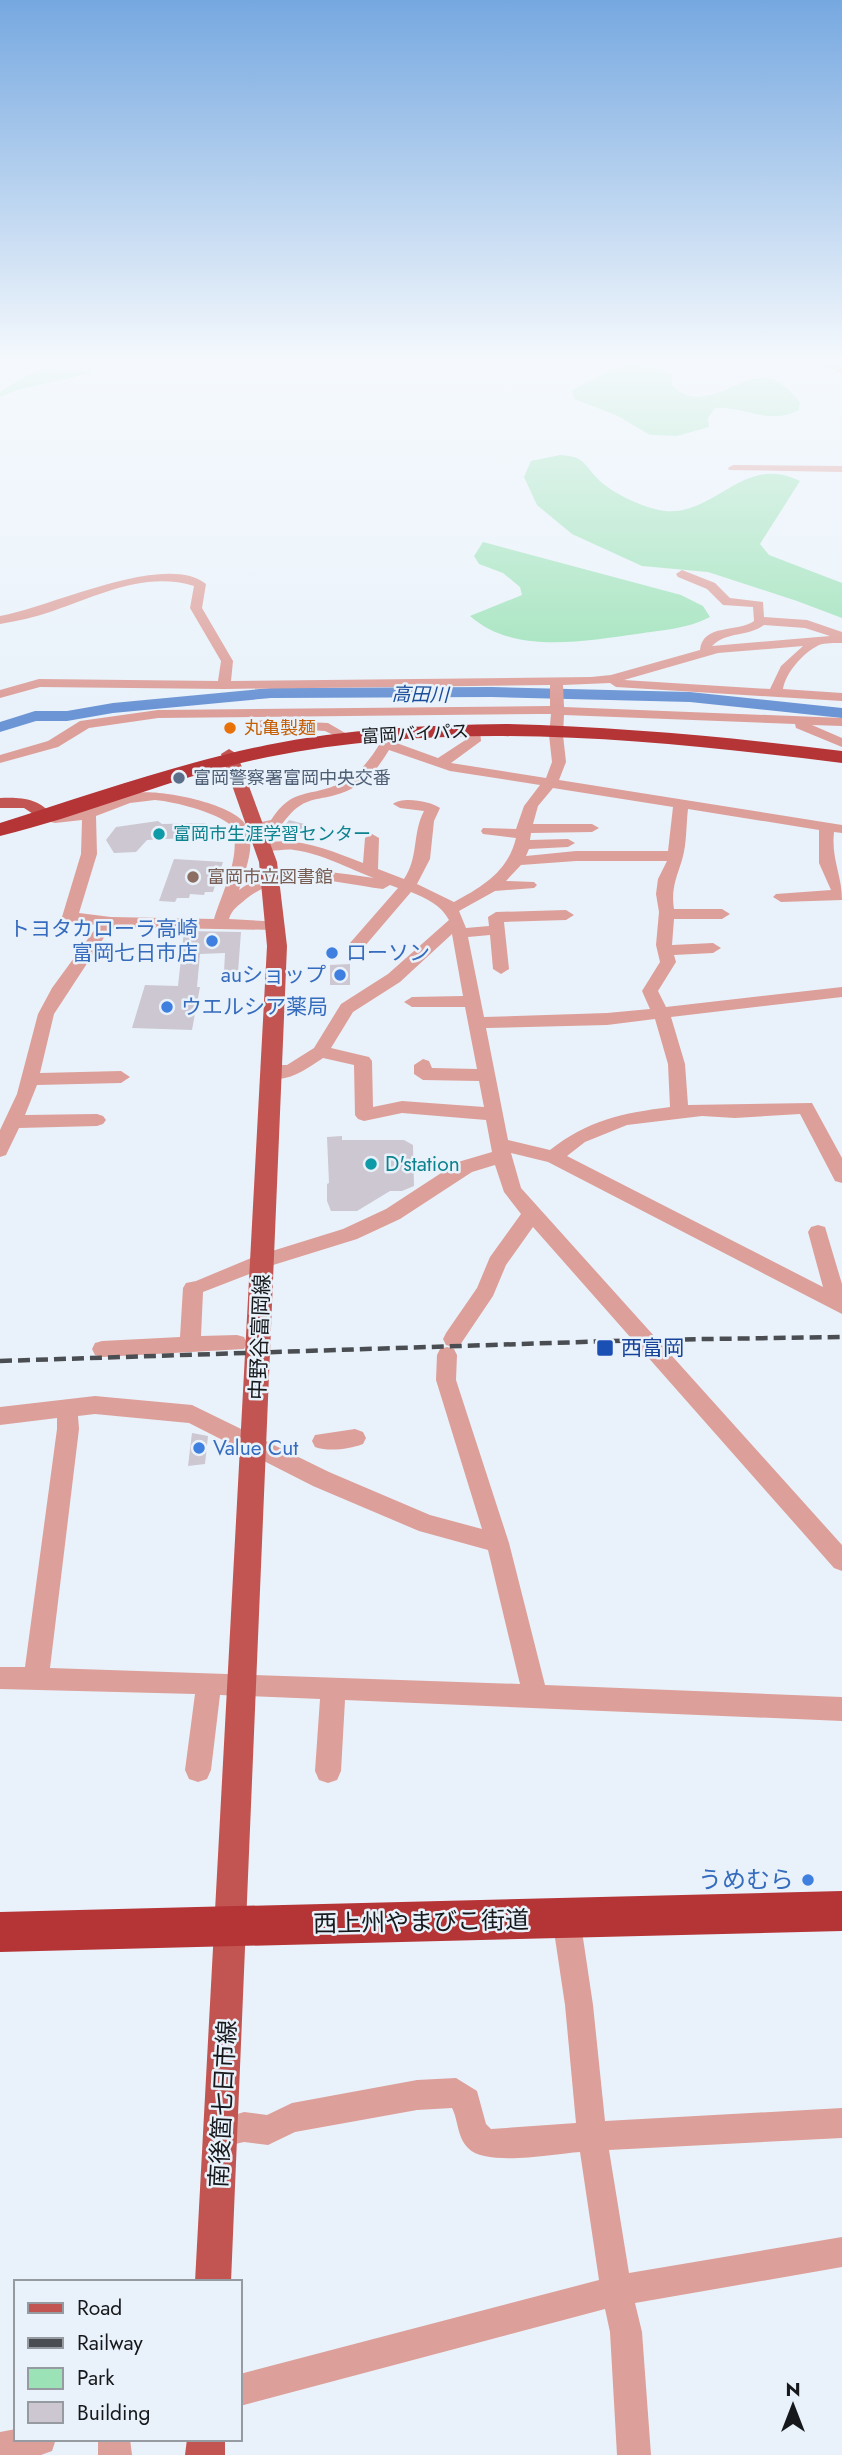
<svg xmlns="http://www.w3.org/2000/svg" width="842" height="2455" font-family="Jost,'Noto Sans JP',sans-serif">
<rect width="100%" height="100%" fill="#e9f2fa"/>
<g fill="#9ce2b7">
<path d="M625 363C643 363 657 366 672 375V385C704 420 748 365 775 380 785 385 793 395 800 402L799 410C769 426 744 406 715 408L708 418 709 427 677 436 650 435 616 415 574 399 572 390Z"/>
<path d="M44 369 97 372 17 390 0 397V392L24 377Z"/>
<path d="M560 455C586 457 582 463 598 479 611 493 646 509 665 511 716 516 743 453 800 481L760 544 769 555 842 583V618L797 601 708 572 642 566 572 534 537 505 524 477 531 461Z"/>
<path d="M483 542 681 595 703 606 710 617C687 629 663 630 637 634 584 641 514 655 470 616L522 595 520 587 503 573 479 564 474 556Z"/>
</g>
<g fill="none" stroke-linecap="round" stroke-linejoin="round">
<path fill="#6c95d5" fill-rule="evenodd" d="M492 687 690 692 842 708V718L690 702 492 697 271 698 113 713 67 721H36L0 732V722L35 711H67L113 703 271 688Z"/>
</g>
<g fill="#ccc7d1">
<path d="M289 820 308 825 300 836 274 830 283 828Z"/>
<path d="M158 821 162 824 205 823 211 830 204 837 147 840 136 852 114 853 106 840 116 827Z"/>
<path d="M174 859 223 862 213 892H205L204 895 190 894 189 898H177L175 902 159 901Z"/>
<path d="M184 931 241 932 238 972H224L225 953 200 954 197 987H200L192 1030 132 1028 145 985 178 986Z"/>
<path d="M350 964V985H330V965Z"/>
<path d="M342 1136V1140H404L413 1145 414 1186 402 1191H390L357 1211H331L327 1201V1184L329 1183 327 1137Z"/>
<path d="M192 1433 208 1436 205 1464 188 1466Z"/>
</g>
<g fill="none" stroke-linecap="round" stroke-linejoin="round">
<g fill="#dd9f9a" fill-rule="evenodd">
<path d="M819 363H833L842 367V374Z"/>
<path d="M733 465 842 466V472L729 470 728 468Z"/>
<path d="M682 570 715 583 730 598 763 602 764 617 807 620 842 632V643C835 643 825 643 819 645 803 653 786 672 783 689L842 693V701L616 687 610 683 563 685 564 707 842 718V726L812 725 842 738V747L796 728 795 724 564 715 563 735 566 762 559 780 842 825V833L834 832C831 859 842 875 842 900L781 902 773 897 776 894 831 890 819 863V830L688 809C686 825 687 844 682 860 676 879 671 889 674 909H722L730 914 722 919H674L672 945 713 943 721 948 713 953 674 955 676 962 658 991 666 1007 842 987V997L671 1017 685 1064 688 1105 812 1103 842 1158V1183L835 1181 800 1114 735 1118 702 1116 627 1125 585 1142 567 1156 823 1287 808 1232 811 1227 818 1225 825 1227 842 1284V1314L548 1162 511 1153 521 1188 842 1545V1571L834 1568 533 1227 506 1265 493 1296 460 1345 453 1347 446 1345 443 1339 446 1333 477 1288 490 1257 521 1214 504 1192 495 1165 472 1172 400 1219 357 1239 270 1266 203 1292 201 1336 237 1335 244 1337 247 1343 244 1349 102 1357 95 1355 92 1349 95 1343 102 1341 180 1337 183 1288 186 1283 196 1281 256 1256 343 1229 386 1209 458 1162 492 1152 486 1120 402 1113 364 1121 358 1119 355 1115 354 1065 323 1058C308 1068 277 1091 262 1071L271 1065H287L314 1048 341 1004 388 974 449 920C440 904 427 899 411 892L364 947 358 948 350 943 398 888 390 885 383 889C335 883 288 866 246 899 238 906 232 909 229 919L282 922 284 925 282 928 276 930 115 927 105 936 54 1014 40 1073 121 1071 130 1077 121 1083 37 1085 25 1115 97 1114 103 1116 106 1120 103 1124 97 1126 19 1128 6 1155 0 1157V1130L17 1094 38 1014 52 988 98 925 70 922 62 917 81 854 82 820 55 823 39 819 37 816 39 813C51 810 63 816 76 813 96 808 115 796 137 793 160 789 237 804 247 827 256 846 245 871 239 890 280 860 328 872 374 878 349 869 321 853 294 850 282 848 265 855 257 847L259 844C297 835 328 850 363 863L365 838 372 834 379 838 378 869 404 879C419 856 412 834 424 811L400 808 393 804C402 796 431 801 440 808L434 821 430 859 417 884 454 902C484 886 508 871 516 838L483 834 481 831 483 828 516 829 524 806 540 785 450 771 389 750C379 766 369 781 351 789 318 805 306 790 281 826L257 831 250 827 252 824 271 820C293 786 310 798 341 783 358 775 369 761 379 745L369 735 376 731 391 741 438 758 467 739 466 730 473 726 480 730 481 741 451 763 546 778 552 762 549 735 551 714H539L158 718 89 728 58 747 0 763V755L48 741 80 721 158 710 550 706V685L224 689 40 687 0 698V690L39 679 218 681 221 661 190 608 194 586C144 571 98 596 53 611 35 617 18 621 0 624V616C49 608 165 551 206 584L202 608 233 661 231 681 591 677 611 675 700 650C703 623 738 633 754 621L753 607 723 605 707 589 678 577 676 574ZM764 625 805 628 830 636 712 646C727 631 748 637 764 625ZM803 646 781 666 770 689 624 680 718 653ZM553 788 673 807 668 851H576L526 856 529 849 568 847 575 843 568 839 530 840 531 833 592 832 599 828 592 824H533L538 806ZM155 800C176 802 216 812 232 826 242 856 222 892 214 919L111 917 79 913 97 854 96 816 130 803ZM576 861H667L658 879 656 894 659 912 656 945 660 962 642 991 650 1009 607 1013 484 1017 468 937 490 935 493 969 501 974 509 969 504 922 566 920 574 915 566 910 496 912 488 917 489 926 466 928 459 911 495 891 534 888 537 885 534 882 506 881 521 865ZM452 934 463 996 412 997 404 1002 412 1007H465L477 1069 432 1068 429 1061 423 1059 414 1065V1074L423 1080 479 1081 484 1107 402 1101 373 1107 372 1061 369 1057 331 1048 353 1012 400 982ZM655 1019 668 1064 670 1107C623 1113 588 1120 550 1150L508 1140 486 1028 607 1025Z"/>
<path d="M263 720 328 723 347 734 340 738 325 731 258 727V721Z"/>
<path d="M447 1347 454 1349 457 1355 456 1380 509 1543 545 1685 842 1697V1721L345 1700 341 1771 337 1780 328 1783 319 1780 315 1771 320 1699 220 1695 211 1770 207 1779 198 1782 189 1779 185 1770 195 1694 0 1689V1667H25L57 1429V1418L0 1425V1407L95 1396 192 1405 329 1472 430 1515 482 1529 436 1380 437 1355 440 1349ZM95 1414 189 1423 313 1486 419 1531 488 1550 520 1684 50 1668 79 1429 78 1416Z"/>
<path d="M355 1429 363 1432 366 1438 363 1444C349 1449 329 1452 315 1447L312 1441 315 1435Z"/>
<path d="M566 1904 576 1908 580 1918 593 2005 605 2121 842 2108V2138L609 2150 629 2273 842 2237V2267L635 2303 642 2332 651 2455H617L610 2332 605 2309 240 2406V2374L599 2280 580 2152C553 2154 486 2167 468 2148 457 2137 458 2119 452 2108L417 2110 295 2132 268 2145 244 2142 222 2147 212 2142 207 2132 212 2122 244 2112 267 2115 292 2103 417 2080 456 2078 477 2091 486 2124 491 2129 576 2123 565 2005 552 1918 556 1908Z"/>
<path d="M16 2429V2439H56L52 2451 41 2455H0V2432Z"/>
<path d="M98 2439H130L132 2455H98Z"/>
</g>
<g fill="#c25551" fill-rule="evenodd">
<path d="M229 749 237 754 277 862 287 946 231 2282H195L267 946 259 862 221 754Z"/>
<path d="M0 798C21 797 39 798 53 816L44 821 24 808H0Z"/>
<path d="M187 2439H225V2455H185Z"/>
</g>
<g fill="#b53436" fill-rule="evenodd">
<path d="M506 724C619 727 730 737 842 751V763C652 740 458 719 268 757 177 775 91 814 0 836V823C88 795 176 764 267 745 346 729 426 725 506 724Z"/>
<path d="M842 1891V1931L0 1952V1912Z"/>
</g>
<path stroke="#4a4e52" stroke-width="4.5" stroke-dasharray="12 6" stroke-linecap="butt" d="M0 1361 643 1340 842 1337"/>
</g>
<linearGradient id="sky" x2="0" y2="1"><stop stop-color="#76a8e0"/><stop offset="0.51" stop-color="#f5f9fd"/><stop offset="1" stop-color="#f5f9fd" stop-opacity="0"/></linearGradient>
<rect width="842" height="707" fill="url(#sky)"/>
<circle fill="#e8710a" stroke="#e9f2fa" stroke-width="2.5" cx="230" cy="728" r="7"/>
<circle fill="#5c6f8a" stroke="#e9f2fa" stroke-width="2.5" cx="179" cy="778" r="7"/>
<g fill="#0f9aa8" stroke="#e9f2fa" stroke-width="2.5">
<circle cx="159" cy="834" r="7"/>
<circle cx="371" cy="1164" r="7"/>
</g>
<circle fill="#8d6e63" stroke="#e9f2fa" stroke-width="2.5" cx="193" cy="877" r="7"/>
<g fill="#3f7fe0" stroke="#e9f2fa" stroke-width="2.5">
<circle cx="212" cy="941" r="7"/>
<circle cx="332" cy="953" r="7"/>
<circle cx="340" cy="975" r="7"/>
<circle cx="167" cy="1007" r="7"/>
<circle cx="199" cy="1448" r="7"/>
<circle cx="808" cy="1880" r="7"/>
</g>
<rect fill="#1a4fb4" stroke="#e9f2fa" stroke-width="2.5" x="596" y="1339" width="18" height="18" rx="3.5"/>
<g text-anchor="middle" stroke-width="5" stroke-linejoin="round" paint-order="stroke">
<g font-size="18" fill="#c56008" stroke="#e9f2fa" text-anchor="start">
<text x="244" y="734">丸亀製麺</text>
</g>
<g font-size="18" fill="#16181b" stroke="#e9f2fa">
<text transform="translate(415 734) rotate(-3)" y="6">富岡バイパス</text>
</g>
<g font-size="18" fill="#4e5e75" stroke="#e9f2fa" text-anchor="start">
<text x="193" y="784">富岡警察署富岡中央交番</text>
</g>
<g font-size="18" fill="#0d838f" stroke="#e9f2fa" text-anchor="start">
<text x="173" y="840">富岡市生涯学習センター</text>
</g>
<g font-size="18" fill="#785e54" stroke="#e9f2fa" text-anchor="start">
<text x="207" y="883">富岡市立図書館</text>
</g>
<g font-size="19" font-style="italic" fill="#1a4e9a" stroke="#e9f2fa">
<text transform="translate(420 694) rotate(1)" y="7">高田川</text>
</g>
<g font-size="21" fill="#366cbe" stroke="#e9f2fa" text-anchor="start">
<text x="198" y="936" text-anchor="end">トヨタカローラ高崎<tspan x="198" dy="24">富岡七日市店</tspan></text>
<text x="346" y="960">ローソン</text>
<text x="326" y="982" text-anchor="end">auショップ</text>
<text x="181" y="1014">ウエルシア薬局</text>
<text x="213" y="1455">Value Cut</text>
</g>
<g font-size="21" fill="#0d838f" stroke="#e9f2fa" text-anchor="start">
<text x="385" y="1171">D'station</text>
</g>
<g font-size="21" fill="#16181b" stroke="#e9f2fa">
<text transform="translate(260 1337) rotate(-88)" y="7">中野谷富岡線</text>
</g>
<g font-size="21" fill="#164399" stroke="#e9f2fa" text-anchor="start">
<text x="621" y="1355">西富岡</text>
</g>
<g font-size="24" fill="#366cbe" stroke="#e9f2fa" text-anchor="end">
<text x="794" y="1888">うめむら</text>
</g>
<g font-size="24" fill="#16181b" stroke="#e9f2fa">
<text transform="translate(421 1922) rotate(-1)" y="8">西上州やまびこ街道</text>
<text transform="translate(223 2104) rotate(-87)" y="8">南後箇七日市線</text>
</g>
</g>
<rect x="14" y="2280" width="228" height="161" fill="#e9f2fa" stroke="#959ba1" stroke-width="2"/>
<rect x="28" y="2303" width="35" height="10" fill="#c25551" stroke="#959ba1" stroke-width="2"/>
<text x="77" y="2315" font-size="21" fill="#16181b">Road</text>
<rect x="28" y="2338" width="35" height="10" fill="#4a4e52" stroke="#959ba1" stroke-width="2"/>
<text x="77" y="2350" font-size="21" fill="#16181b">Railway</text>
<rect x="28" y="2368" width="35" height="21" fill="#9ce2b7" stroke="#959ba1" stroke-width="2"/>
<text x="77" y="2385" font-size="21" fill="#16181b">Park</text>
<rect x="28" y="2402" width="35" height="21" fill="#ccc7d1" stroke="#959ba1" stroke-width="2"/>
<text x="77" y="2420" font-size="21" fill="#16181b">Building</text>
<g transform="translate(793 2406)" stroke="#e9f2fa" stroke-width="5" paint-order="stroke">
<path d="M0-5L12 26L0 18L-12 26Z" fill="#16181b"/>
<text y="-10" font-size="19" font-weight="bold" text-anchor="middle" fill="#16181b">N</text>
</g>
</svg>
